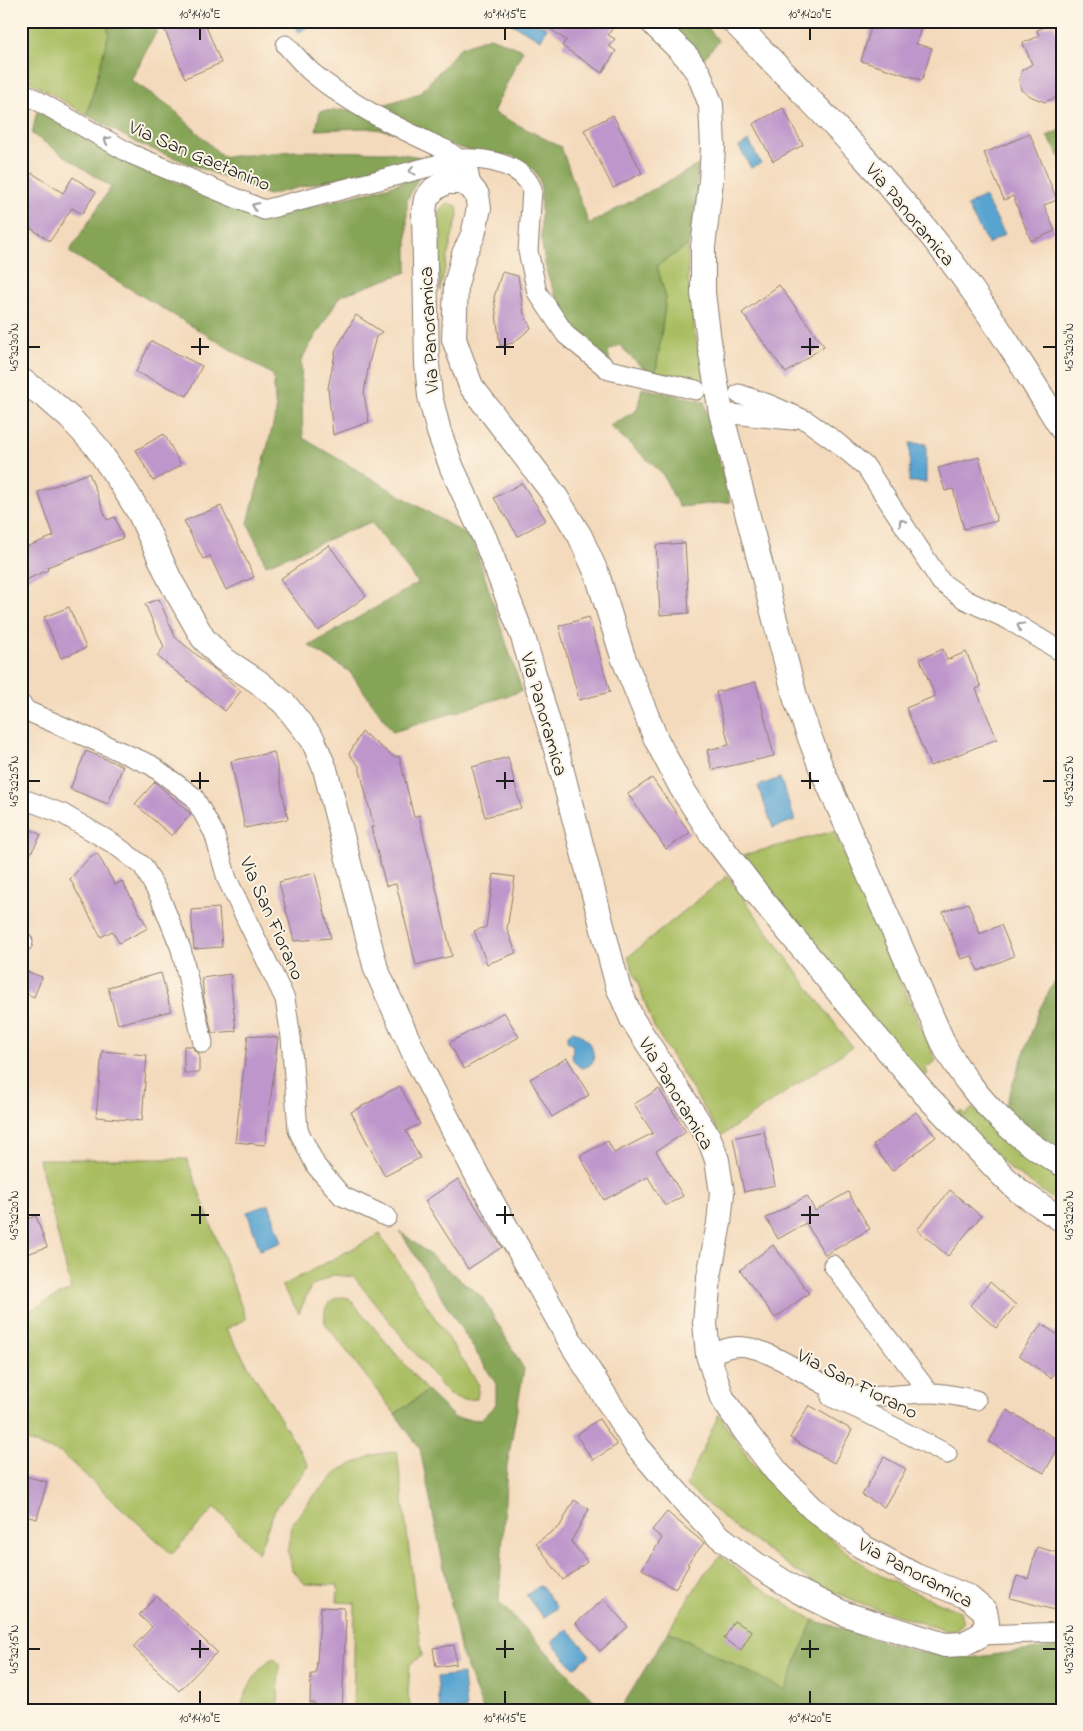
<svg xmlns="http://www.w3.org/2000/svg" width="1083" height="1731" font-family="'Indie Flower',sans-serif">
<rect width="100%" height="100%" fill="#fcf5e5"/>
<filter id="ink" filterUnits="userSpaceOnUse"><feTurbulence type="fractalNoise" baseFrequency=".02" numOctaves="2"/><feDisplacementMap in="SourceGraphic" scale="10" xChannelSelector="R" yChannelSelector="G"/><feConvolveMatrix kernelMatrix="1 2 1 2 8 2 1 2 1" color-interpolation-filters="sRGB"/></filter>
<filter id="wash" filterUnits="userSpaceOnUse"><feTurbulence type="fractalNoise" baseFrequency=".0096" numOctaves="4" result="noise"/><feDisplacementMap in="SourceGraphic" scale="20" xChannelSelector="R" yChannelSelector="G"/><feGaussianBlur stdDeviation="1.12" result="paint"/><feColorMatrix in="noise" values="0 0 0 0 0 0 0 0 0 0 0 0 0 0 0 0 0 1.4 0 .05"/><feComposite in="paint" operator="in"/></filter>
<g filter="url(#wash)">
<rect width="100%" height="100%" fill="#f4dabc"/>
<g fill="#a9bd61" stroke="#626c3e">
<path d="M23 21H105L109 33 87 115 21 76V25Z"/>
<path d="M448 203 457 206 458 216 453 233 440 291 438 224 440 209Z"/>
<path d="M688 245V279L695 334 707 384 656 372 666 298 657 266Z"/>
<path d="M834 831 936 1061 925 1068 928 1074 924 1077 867 1010 744 855Z"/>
<path d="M727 876 852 1047 721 1136 654 1027 628 957Z"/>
<path d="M973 1108 1005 1142 1062 1183V1205L1010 1169 956 1114 961 1110 965 1115Z"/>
<path d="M39 1159H187L246 1319 226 1329 309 1466 275 1509 258 1553 215 1507 172 1554 61 1453 21 1439V1315L71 1289Z"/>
<path d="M380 1234 479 1385 477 1399 463 1400 449 1395 354 1277 333 1275 311 1286 299 1313 282 1286Z"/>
<path d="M342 1297 349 1298 427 1391 395 1414 325 1323C323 1309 327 1299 342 1297Z"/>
<path d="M719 1414C750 1466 786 1504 833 1541 849 1554 865 1567 883 1577 908 1590 934 1601 960 1611L963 1623 956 1631H947L865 1605 813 1583 738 1530 686 1486Z"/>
<path d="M397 1451 422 1656 410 1664 408 1695 411 1710H353L355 1603 337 1602 338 1585 305 1584 292 1570 288 1549 291 1525 313 1496 341 1469 373 1455Z"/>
<path d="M720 1555 754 1583 813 1620 785 1691 668 1631 704 1574Z"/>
<path d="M274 1658 279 1664 278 1710H242C240 1697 262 1660 274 1658Z"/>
</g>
<g fill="#86a457" stroke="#51603a">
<path d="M105 21H162L131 80 171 107 223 157 295 151 389 152 421 157 269 195 137 143 87 115 109 33Z"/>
<path d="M667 21H706L704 23 719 41 702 60Z"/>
<path d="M490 37 523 50 493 112 561 147 589 224 698 165 696 205 688 245 657 266 666 298 656 372C640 370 630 356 620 345L608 351 610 362 589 344 562 312 547 274 541 239V189L539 179 534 170 514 156 471 151 419 135 366 128 316 130 320 111 371 109 420 93 461 47Z"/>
<path d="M37 110 127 161 262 219 377 190 419 177 407 200V272L340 296 301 360 303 438 472 538 522 691 393 732 349 671 309 646 418 583 371 522 266 565 248 523 276 413 273 375 69 252 111 187 32 134Z"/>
<path d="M1062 129V160L1047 136Z"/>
<path d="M642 388 704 401 730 502 679 507 662 473 610 426 637 410Z"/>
<path d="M1062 968V1150L1054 1146 1004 1109 1040 1008Z"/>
<path d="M400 1231 482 1297 524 1369 507 1466 499 1602 603 1710H483L461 1653 420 1449 395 1414 427 1391 455 1418 480 1420 496 1404V1384Z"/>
<path d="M813 1620 918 1652 969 1658 1062 1646V1710H620L668 1631 785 1690Z"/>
</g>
<g fill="#59a4d1" stroke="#3a6076">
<path d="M293 21H307L309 26 299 32Z"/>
<path d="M513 21H534L547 28 541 40 512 24Z"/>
<path d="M749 141 761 163 751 168 739 147Z"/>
<path d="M984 196 1005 234 988 244 967 206Z"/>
<path d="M910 443 926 444V482H909Z"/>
<path d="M780 778 795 820 773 828 758 786Z"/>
<path d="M573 1031C589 1034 606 1066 581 1068 570 1060 572 1057 573 1045L567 1041 568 1035Z"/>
<path d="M269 1204 282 1242 260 1250 247 1212Z"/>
<path d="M541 1585 557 1608 543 1618 526 1595Z"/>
<path d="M568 1629 590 1655 574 1668 552 1642Z"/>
<path d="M463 1674 466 1710H440L437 1677Z"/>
</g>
<g id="blocks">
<g fill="#be96cb">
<path d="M180 21H204L221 63 185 78 164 28Z"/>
<path d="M539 21H617L608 35 615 39 609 46 616 51 602 73 562 46 566 40Z"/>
<path d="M873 21H923L916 44 932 48 922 80 861 61Z"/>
<path d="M1053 24 1062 41V95L1045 102 1032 97 1021 90 1019 81 1022 70 1032 64 1023 43 1039 36 1037 30Z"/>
<path d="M783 108 803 145 773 161 753 124Z"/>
<path d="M613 115 642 173 613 188 584 130Z"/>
<path d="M1030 134 1057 200 1044 205 1055 231 1031 241 1013 196 1004 200 984 153Z"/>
<path d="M32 173 63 193 73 177 96 192 82 214 72 208 50 241 21 222V189Z"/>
<path d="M502 272 518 276 524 314 531 328 513 343 500 346 494 297Z"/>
<path d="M779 285 824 346 786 373 742 313Z"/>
<path d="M356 315 382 332 376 337 369 363 364 394 369 422 333 435 328 388 336 349Z"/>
<path d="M151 341 202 366 187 396 136 372Z"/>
<path d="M164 434 181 465 153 481 136 450Z"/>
<path d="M979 457 997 521 964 529 953 489 945 491 938 468Z"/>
<path d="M89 473 107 520 115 517 123 538 47 567 48 570 21 582V549L54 536 38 492Z"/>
<path d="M522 483 546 520 518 536 494 498Z"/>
<path d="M221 506 254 577 226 590 210 556 203 559 184 521Z"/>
<path d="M685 543 689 613 660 615 656 545Z"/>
<path d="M329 545 366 596 318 631 280 579Z"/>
<path d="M159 599 175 637 241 691 225 711 157 656 164 647 145 604Z"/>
<path d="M69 607 86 648 61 658 44 617Z"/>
<path d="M589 617 610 692 579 700 559 626Z"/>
<path d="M943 649 947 660 966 652 981 687 976 689 997 739 930 766 906 708 935 696 920 659Z"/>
<path d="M756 682 774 756 712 770 707 750 729 745 716 692Z"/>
<path d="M362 732 394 757 399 756 414 817 419 815 452 956 416 965 396 884 386 886 371 827H374L359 766 349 754Z"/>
<path d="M86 751 123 766 108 804 70 789Z"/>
<path d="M274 752 288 819 245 828 231 761Z"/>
<path d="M508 757 521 808 485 817 472 767Z"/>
<path d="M652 778 690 833 666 849 628 794Z"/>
<path d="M155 782 191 814 172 836 135 804Z"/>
<path d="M21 824 41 835 21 871Z"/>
<path d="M97 853 115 885 122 881 148 928 119 943 112 931 101 937 70 879 90 857Z"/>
<path d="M315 873 331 938 294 941 279 882Z"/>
<path d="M494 874 515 877 507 929 516 953 487 964 474 931 486 927Z"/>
<path d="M968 903 980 934 1001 925 1014 956 978 971 972 956 961 959 943 912Z"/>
<path d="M219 908 222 947 194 949 191 910Z"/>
<path d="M21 969 42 977 34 997 21 991Z"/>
<path d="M161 973 171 1011 118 1024 108 987Z"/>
<path d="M230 974 236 1031 212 1033 204 999 202 978Z"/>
<path d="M504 1012 519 1037 464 1069 449 1043Z"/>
<path d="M248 1035 278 1038 265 1145 235 1142Z"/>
<path d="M184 1046H192L195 1051 199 1054V1073H184Z"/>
<path d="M102 1051 147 1055 142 1121 96 1117Z"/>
<path d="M567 1058 589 1095 552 1117 530 1079Z"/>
<path d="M400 1086 420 1124 406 1131 420 1158 385 1176 351 1112Z"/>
<path d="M659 1089 686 1132 656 1151 683 1196 665 1206 648 1177 604 1200 580 1156 608 1141 614 1153 653 1133 634 1104Z"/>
<path d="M916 1112 936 1137 892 1171 873 1145Z"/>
<path d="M764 1131 775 1185 744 1192 733 1138Z"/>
<path d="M458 1179 502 1247 468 1269 425 1201Z"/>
<path d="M950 1190 981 1216 948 1256 917 1230Z"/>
<path d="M848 1192 870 1229 825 1255 806 1223 778 1239 766 1218 807 1196 815 1211Z"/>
<path d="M36 1216 47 1247 21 1256V1221Z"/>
<path d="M773 1245 809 1293 775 1318 740 1270Z"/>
<path d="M990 1282 1016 1305 996 1328 970 1305Z"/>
<path d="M1042 1324 1062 1338V1364L1051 1378 1019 1355Z"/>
<path d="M809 1405 852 1430 834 1463 790 1438Z"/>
<path d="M1007 1410 1062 1442 1044 1473 989 1442Z"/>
<path d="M599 1419 617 1445 593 1460 576 1435Z"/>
<path d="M884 1457 906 1469 884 1507 862 1495Z"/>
<path d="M21 1475 47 1482 37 1519 21 1515Z"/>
<path d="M574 1500 589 1509 571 1541 587 1562 563 1580 536 1543 560 1526Z"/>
<path d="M667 1512 704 1543 687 1564 689 1565 675 1589 642 1569 662 1538 652 1530Z"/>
<path d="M1037 1547 1062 1554V1612L1010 1598 1017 1576 1028 1579Z"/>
<path d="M157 1596 217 1652 179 1691 133 1647 152 1627 139 1615Z"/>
<path d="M604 1599 628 1627 600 1651 576 1623Z"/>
<path d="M321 1607 344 1608V1619H346L342 1710H315V1703H310L311 1674H316Z"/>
<path d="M734 1621 752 1631 741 1650 724 1639Z"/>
<path d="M454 1645 456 1664 436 1667 433 1648Z"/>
</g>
</g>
</g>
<g filter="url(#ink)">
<use href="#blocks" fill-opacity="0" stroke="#887b6c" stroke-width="1"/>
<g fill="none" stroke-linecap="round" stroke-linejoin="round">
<defs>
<g id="minor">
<path d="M286 45C294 54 302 63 310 71 350 105 398 128 446 150 461 160 471 167 470 186"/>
<path d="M21 91 131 154 264 210 459 159C483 158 522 163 532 189L528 251 537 292 566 335 609 370 696 390"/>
<path d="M739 394 768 404 807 421 835 441 866 467 941 582 966 600 1009 620 1062 652"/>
<path d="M721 413 792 420"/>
<path d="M21 704 27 711 151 765 194 797 214 833 227 879 285 999 291 1037 298 1130 316 1166 342 1196 387 1217"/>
<path d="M21 798 63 814 114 844 143 866 160 897 181 949 203 1043"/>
<path d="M21 940 23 942"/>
<path d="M833 1265 929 1393"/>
<path d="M708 1355C716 1352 725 1348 733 1347 768 1342 813 1385 848 1394 872 1400 903 1393 927 1393 943 1392 961 1397 976 1400"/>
<path d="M831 1397 867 1413 947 1454"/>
<path d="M981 1635 1062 1632"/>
</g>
<g id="tertiary">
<path d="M651 21 687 57 699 74 711 105 713 147 711 180 703 247V293L709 341 721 413 796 700 820 765 946 1049C953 1060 960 1072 968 1082 992 1115 1026 1145 1062 1164"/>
<path d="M733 21C814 104 897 186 965 280 1000 328 1031 379 1062 429"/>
<path d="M21 380 46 397 70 418 95 445 119 480 140 514 170 580 203 638 222 658 257 681 284 703 313 740 325 769 376 969 418 1062 479 1179 573 1346 636 1445 678 1494 716 1534 757 1565 798 1591 845 1614 945 1645 963 1644 981 1635 987 1623 985 1611 968 1597 916 1576 861 1546 812 1508 777 1472 745 1431 722 1398 708 1355 705 1323 709 1277 719 1223 722 1193 717 1160 709 1138 632 1019 618 987 558 756 523 637 485 539 452 468 439 432 430 396 427 364 424 212 426 199 434 189 446 182H460L470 186 477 195 479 208 473 235 464 254 456 285 454 339 471 386 556 497 580 536 597 574 623 657 656 739 681 787 710 832 756 892 844 999 925 1094 1004 1177 1019 1191 1062 1220"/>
</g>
</defs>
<use href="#minor" stroke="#887b6c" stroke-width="21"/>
<use href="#tertiary" stroke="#887b6c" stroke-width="26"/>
<use href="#minor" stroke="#fff" stroke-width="19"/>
<use href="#tertiary" stroke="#fff" stroke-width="24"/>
</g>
<defs><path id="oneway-chevron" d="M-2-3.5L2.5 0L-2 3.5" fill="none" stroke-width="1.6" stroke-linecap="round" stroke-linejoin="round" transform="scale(1.25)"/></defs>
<g stroke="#999">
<use href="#oneway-chevron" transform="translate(107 140) rotate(-151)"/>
<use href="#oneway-chevron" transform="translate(412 171) rotate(165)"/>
<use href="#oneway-chevron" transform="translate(255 206) rotate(-157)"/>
<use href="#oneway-chevron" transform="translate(902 522) rotate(-123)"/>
<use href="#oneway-chevron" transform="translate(1020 626) rotate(-151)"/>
</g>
</g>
<path fill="none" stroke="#1c1c1c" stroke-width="2" d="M200 28V40M505 28V40M810 28V40M200 338V355M505 338V355M810 338V355M28 347H40M191 347H209M496 347H514M801 347H819M1043 347H1056M200 772V789M505 772V789M810 772V789M28 781H40M191 781H209M496 781H514M801 781H819M1043 781H1056M200 1206V1224M505 1206V1224M810 1206V1224M28 1215H40M191 1215H209M496 1215H514M801 1215H819M1043 1215H1056M200 1640V1658M505 1640V1658M810 1640V1658M28 1649H40M191 1649H209M496 1649H514M801 1649H819M1043 1649H1056M200 1691V1704M505 1691V1704M810 1691V1704"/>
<g text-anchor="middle" stroke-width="4" stroke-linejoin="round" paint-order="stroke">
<g font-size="20" fill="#1c1c1c" stroke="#fcf5e5">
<text transform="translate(200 155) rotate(23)" y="7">Via San Gaetanino</text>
<text transform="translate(911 214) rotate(50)" y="7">Via Panoramica</text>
<text transform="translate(428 330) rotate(-93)" y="7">Via Panoramica</text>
<text transform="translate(545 714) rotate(74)" y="7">Via Panoramica</text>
<text transform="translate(273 918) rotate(66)" y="7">Via San Fiorano</text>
<text transform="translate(677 1093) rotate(59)" y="7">Via Panoramica</text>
<text transform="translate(858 1383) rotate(27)" y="7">Via San Fiorano</text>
<text transform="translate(916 1572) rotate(28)" y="7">Via Panoramica</text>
</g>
</g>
<rect width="1083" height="1731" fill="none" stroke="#fcf5e5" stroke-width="55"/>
<rect x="28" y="28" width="1028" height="1676" fill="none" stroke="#1c1c1c" stroke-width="2"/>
<g font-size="12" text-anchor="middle" fill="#1c1c1c">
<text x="200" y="18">10°14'10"E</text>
<text x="505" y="18">10°14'15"E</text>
<text x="810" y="18">10°14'20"E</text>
<text transform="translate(14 347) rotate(-90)" y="4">45°32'30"N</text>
<text transform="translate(1069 347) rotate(-90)" y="4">45°32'30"N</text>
<text transform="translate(14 781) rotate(-90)" y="4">45°32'25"N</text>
<text transform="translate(1069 781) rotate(-90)" y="4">45°32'25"N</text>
<text transform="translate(14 1215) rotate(-90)" y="4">45°32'20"N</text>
<text transform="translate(1069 1215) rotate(-90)" y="4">45°32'20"N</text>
<text transform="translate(14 1649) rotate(-90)" y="4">45°32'15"N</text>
<text transform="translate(1069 1649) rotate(-90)" y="4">45°32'15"N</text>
<text x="200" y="1722">10°14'10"E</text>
<text x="505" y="1722">10°14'15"E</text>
<text x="810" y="1722">10°14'20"E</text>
</g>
</svg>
